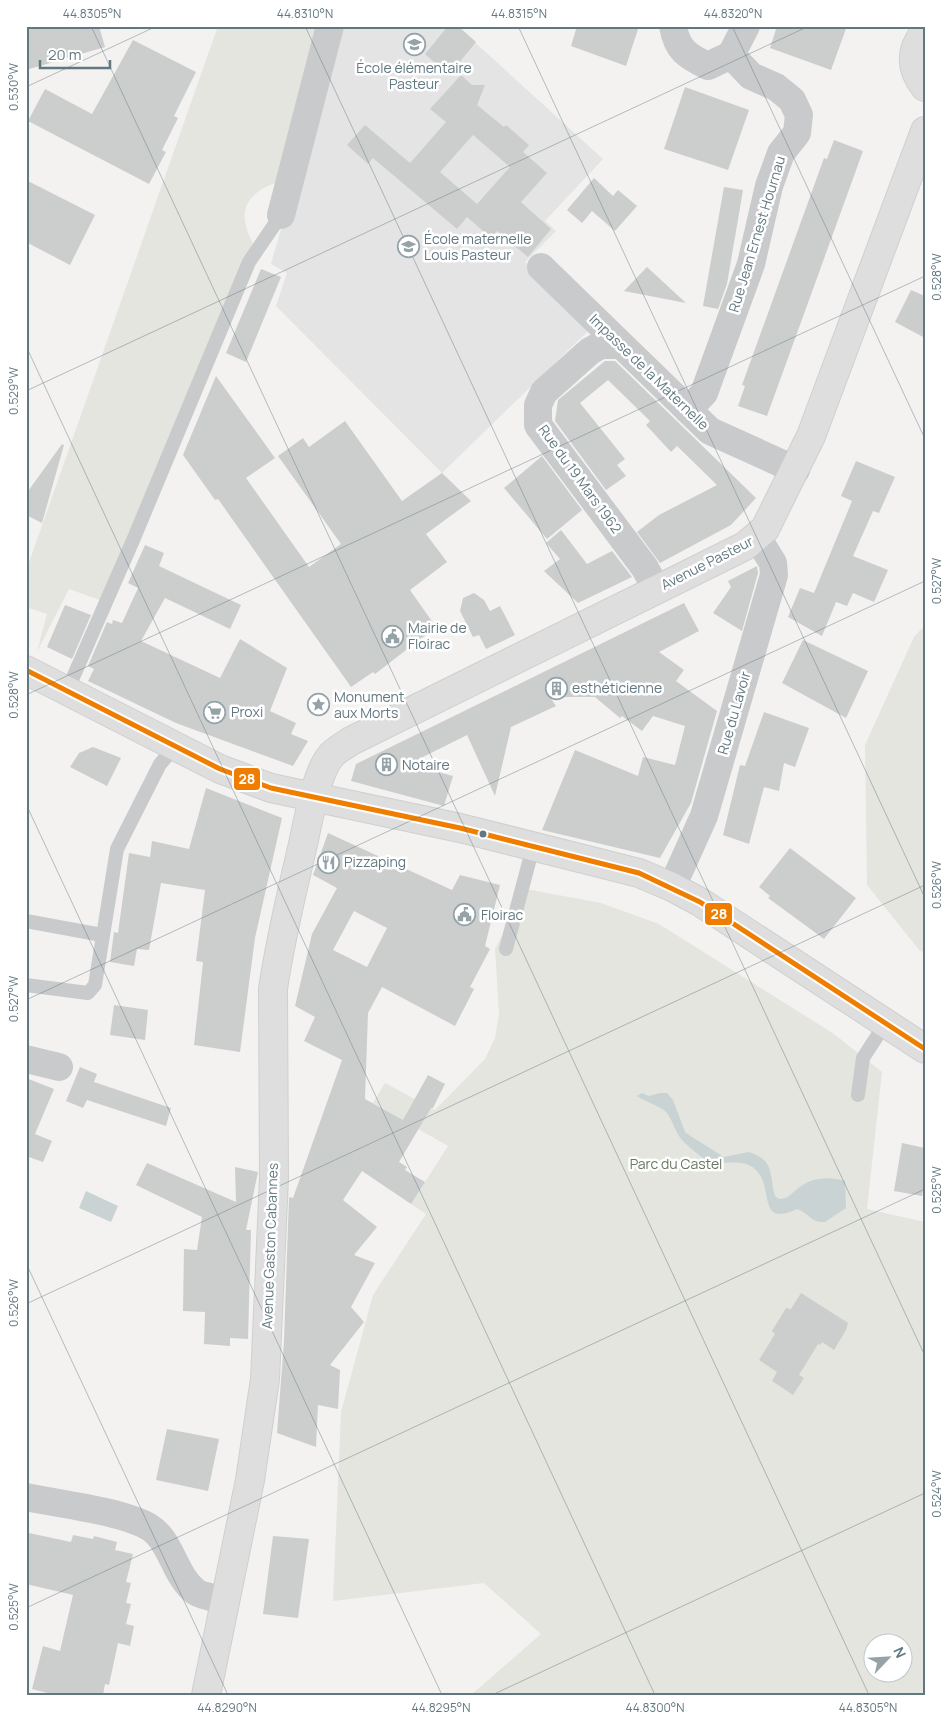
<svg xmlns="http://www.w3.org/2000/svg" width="951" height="1721" font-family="Manrope,sans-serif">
<rect width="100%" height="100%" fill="#f3f2f0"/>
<path fill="#e3e4e3" d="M339 26H457L603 159 545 221 556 231 525 262 590 329 442 473 276 306 287 273 271 264Z"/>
<g fill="#e3e5de" fill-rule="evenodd">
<path d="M218 26H324L286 180C266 184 241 197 245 221 246 229 250 237 253 244L100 600 69 589 37 652 47 614 26 607V571Z"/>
<path d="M925 625V952L920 951 867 885 865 745 914 637Z"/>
<path d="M515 887 601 903 659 924 834 1034 882 1072 867 1209 925 1222V1695H471L541 1634 484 1583 333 1601 341 1412 373 1295 426 1214 411 1204 448 1146 373 1103 385 1083 435 1110 485 1059 495 1038 499 1014 495 949 510 920ZM874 1644H904V1674H874Z"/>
</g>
<g fill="#c9d3d4">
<path d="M642 1093 649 1096 660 1093H667L673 1100 685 1132 692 1137 724 1157 749 1152C775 1160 769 1175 775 1196L779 1199C787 1199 790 1195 796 1190 811 1177 827 1176 845 1181L846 1208 825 1222C811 1223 809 1213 797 1209 757 1228 774 1187 756 1170 742 1156 722 1168 705 1159 699 1156 687 1145 682 1140 675 1132 673 1121 667 1113 661 1106 646 1102 637 1096Z"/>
<path d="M86 1191 118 1206 111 1222 79 1208Z"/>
</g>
<g fill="#cccecd" fill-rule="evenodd">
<path d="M26 26H99L105 47 26 70Z"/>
<path d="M448 26H458L476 42 449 75 425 54Z"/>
<path d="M577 26H639L626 66 571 46Z"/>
<path d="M777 26H847L831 70 770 48Z"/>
<path d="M133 40 196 72 174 116 178 118 162 150 166 152 149 184 28 121 45 89 92 114Z"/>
<path d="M461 75 472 85H485L477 105 504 127 506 125 529 145 523 152 547 173 521 202 551 229 528 257 497 231 491 238 467 217 457 229 373 158 368 164 347 145 365 125 410 163 446 122 430 109ZM473 135 510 167 477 204 440 172Z"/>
<path d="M685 87 749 110 728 170 664 149Z"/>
<path d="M834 140 863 151 767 416 738 406 745 386 742 385 824 158 827 159Z"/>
<path d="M594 178 613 196 618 190 637 206 615 231 592 211 582 223 567 210Z"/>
<path d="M26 180 95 215 70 265 26 242Z"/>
<path d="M724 187 743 190 727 284 718 309 703 306Z"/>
<path d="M647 267 686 303 624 291Z"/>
<path d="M261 269 281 277 246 362 226 353Z"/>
<path d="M911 290 925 296V338L895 322Z"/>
<path d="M605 361H615L756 498 731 525 660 563 637 532 659 515 717 485 677 446 671 452 646 425 650 421 608 380 580 403 625 459 617 465 626 476 606 490 555 421 558 400Z"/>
<path d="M216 376 275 458 246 478 309 567 341 544 278 456 303 438 309 447 345 421 402 501 442 473 471 501 426 534 447 562 410 590 436 627 375 674 373 672 351 687 218 499 215 500 183 455Z"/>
<path d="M62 444 64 445 42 523 26 515V494Z"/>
<path d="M542 456 582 510 547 539 504 488Z"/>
<path d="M856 461 895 477 879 513 873 511 853 556 888 570 874 602 853 593 847 606 836 602 822 636 788 617 800 588 814 593 852 501 841 496Z"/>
<path d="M561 530 587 564 612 551 632 577 578 603 544 571 560 559 546 543Z"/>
<path d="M145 545 164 553 159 566 241 605 230 629 165 598 141 641 220 678 240 639 287 668 270 711 296 723 291 734 308 741 293 766 176 723 88 681 94 669 88 666 107 622 112 624 113 620 122 623 138 588 128 583Z"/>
<path d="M757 566 758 573 742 631 713 613 731 587 728 581Z"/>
<path d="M474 593 484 600 490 611 500 606 515 635 486 649 479 635 473 637 460 611 463 598Z"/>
<path d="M684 603 699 631 659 652 684 670 676 681 717 711 691 803 660 858 542 830 575 750 638 776 643 757 675 765 685 726 653 716 642 731 622 716 620 718 595 697H550L556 706 511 727 495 796 467 735 409 764 453 776 444 806 351 781 356 764Z"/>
<path d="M65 605 91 615 72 659 47 647Z"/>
<path d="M803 640 868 671 846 718 782 683Z"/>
<path d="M764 712 809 728 795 767 784 763 779 791 764 787 749 844 723 835 740 765 745 766Z"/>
<path d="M93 747 121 758 107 786 70 767 79 753Z"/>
<path d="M206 788 282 818 255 938 240 1052 194 1045 203 962 196 961 205 890 161 883 149 950 137 949 134 966 110 962 114 932 118 933 129 853 150 857 152 841 189 849Z"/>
<path d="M328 833 452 890 460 875 500 885 485 946 490 949 470 987 474 989 455 1026 382 987 368 1013 365 1099 403 1120 428 1075 445 1084 433 1108H431L399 1162 407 1167 405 1170 425 1182 411 1204 362 1171 343 1200 377 1227 354 1255 375 1263 351 1307 364 1322 330 1365 340 1370 338 1409 318 1405 316 1447 277 1433 284 1341 289 1197 293 1198 342 1060 304 1041 315 1017 295 1006 312 934 337 888 313 875ZM354 911 387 928 367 967 333 950Z"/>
<path d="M790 848 856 898 824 939 768 898 770 896 759 887Z"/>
<path d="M114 1005 148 1010 145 1040 110 1035Z"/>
<path d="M80 1067 97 1074 94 1082 171 1108 166 1126 87 1100 83 1108 66 1101Z"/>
<path d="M26 1078 54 1089 35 1134 52 1141 43 1162 26 1156Z"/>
<path d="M902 1143 925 1148V1177L922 1196 894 1191Z"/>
<path d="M147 1163 236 1202 235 1167 258 1172 246 1230H251L248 1339 230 1338V1346L204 1344 205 1312 183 1311 184 1249 197 1250 202 1217 136 1185Z"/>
<path d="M801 1293 848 1323 846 1330 834 1350 822 1342 820 1345 818 1344 799 1375 804 1378 793 1395 772 1381 777 1372 759 1360 775 1334 772 1331 786 1308 791 1309Z"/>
<path d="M167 1429 219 1439 208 1491 156 1480Z"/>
<path d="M29 1533 71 1542 73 1535 93 1539 94 1536 117 1542 115 1550 133 1554 126 1582 131 1583 126 1603 131 1604 126 1624 134 1626 130 1646 118 1643 109 1685 105 1684 103 1695H55L32 1689 43 1646 60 1651 73 1595 26 1584V1547Z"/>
<path d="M273 1536 309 1539 298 1618 263 1614Z"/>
</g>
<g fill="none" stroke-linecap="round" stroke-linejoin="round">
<defs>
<g id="secondary">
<path d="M925 32C910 50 910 68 925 87"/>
<path d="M26 670 220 769 271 788 460 828 639 873 672 887 700 902 925 1049"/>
<path d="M206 1695 250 1480 265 1379 274 1178 273 989C280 940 292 892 303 844 308 822 316 774 330 757 335 750 344 746 351 741L745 546 765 529 811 436 925 131"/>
</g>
</defs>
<use href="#secondary" stroke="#ced0cf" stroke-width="30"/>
<g stroke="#c8cacb" stroke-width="14">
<path d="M68 689 134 538 249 262 281 215"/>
<path d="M26 921 102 935"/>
<path d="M506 949 533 847"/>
<path d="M26 985 88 993 95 985 117 849 160 764 175 747"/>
<path d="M858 1095 863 1058 885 1024"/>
</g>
<g stroke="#c8cacb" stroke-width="28">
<path d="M673 26C677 50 687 56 708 66L731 55 746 26"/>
<path d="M281 215 330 26"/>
<path d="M541 267 710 431 796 470"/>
<path d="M619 345H601L590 351 544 392 538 405V425L645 568 656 589"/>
<path d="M688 410 704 393 751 264 769 186 781 153 797 133 799 115 792 100 776 87 751 76 731 55"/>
<path d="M672 887 704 816 774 575 773 563 757 537"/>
<path d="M26 1059 59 1067"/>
<path d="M26 1497C59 1504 122 1511 149 1527 172 1541 174 1576 196 1592 204 1597 216 1598 225 1600"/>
</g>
<use href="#secondary" stroke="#dededf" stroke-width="28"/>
<defs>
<path id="bus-1" d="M26 670 220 769 271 788 460 828 639 873 700 902 925 1049"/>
</defs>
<use href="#bus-1" stroke="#fff" stroke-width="9"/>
<use href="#bus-1" stroke="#ee7d00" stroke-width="5"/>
</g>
<path fill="none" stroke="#627881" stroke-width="1" stroke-opacity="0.45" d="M91 26 869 1695M305 26 925 1356M518 26 925 898M732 26 925 439M26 87 157 26M26 346 655 1695M26 391 809 26M26 695 925 276M26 804 442 1695M26 1000 925 581M26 1263 228 1695M26 1304 925 885M26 1608 925 1189M492 1695 925 1493"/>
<defs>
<symbol id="school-ring" viewBox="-11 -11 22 22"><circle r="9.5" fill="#fff" stroke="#95a3a8" stroke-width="1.5"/><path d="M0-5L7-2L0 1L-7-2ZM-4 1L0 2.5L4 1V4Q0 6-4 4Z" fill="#95a3a8"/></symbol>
<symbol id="civic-ring" viewBox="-11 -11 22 22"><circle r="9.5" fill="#fff" stroke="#95a3a8" stroke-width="1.5"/><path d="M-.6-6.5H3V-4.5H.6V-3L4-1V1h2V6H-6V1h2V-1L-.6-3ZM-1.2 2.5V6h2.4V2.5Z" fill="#95a3a8"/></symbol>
<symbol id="building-ring" viewBox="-11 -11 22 22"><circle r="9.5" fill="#fff" stroke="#95a3a8" stroke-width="1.5"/><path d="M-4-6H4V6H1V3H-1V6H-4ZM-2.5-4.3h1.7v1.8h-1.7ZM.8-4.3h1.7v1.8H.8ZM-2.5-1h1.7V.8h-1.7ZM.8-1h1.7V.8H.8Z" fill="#95a3a8"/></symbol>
<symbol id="sight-ring" viewBox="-11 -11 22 22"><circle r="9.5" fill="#fff" stroke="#95a3a8" stroke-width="1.5"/><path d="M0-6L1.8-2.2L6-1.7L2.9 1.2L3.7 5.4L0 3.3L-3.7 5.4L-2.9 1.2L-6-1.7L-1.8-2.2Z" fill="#95a3a8"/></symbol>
<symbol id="supermarket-ring" viewBox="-11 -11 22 22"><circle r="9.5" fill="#fff" stroke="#95a3a8" stroke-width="1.5"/><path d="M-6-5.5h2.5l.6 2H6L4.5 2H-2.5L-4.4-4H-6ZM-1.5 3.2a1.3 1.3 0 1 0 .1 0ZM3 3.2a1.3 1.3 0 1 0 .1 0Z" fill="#95a3a8"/></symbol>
<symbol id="restaurant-ring" viewBox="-11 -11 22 22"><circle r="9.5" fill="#fff" stroke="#95a3a8" stroke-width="1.5"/><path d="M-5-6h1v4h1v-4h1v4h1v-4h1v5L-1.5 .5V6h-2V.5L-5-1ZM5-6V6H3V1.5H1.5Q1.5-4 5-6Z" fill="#95a3a8"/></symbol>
</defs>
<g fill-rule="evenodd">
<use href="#school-ring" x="402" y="32" width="25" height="25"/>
<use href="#school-ring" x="396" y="234" width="25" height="25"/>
<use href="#civic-ring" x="380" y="624" width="25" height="25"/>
<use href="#building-ring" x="544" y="676" width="25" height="25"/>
<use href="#sight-ring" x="306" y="692" width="25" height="25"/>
<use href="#supermarket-ring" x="202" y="700" width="25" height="25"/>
<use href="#building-ring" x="374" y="752" width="25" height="25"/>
<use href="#restaurant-ring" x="316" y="850" width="25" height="25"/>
<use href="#civic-ring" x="452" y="902" width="25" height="25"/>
</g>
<circle fill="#627881" stroke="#fff" stroke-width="2" cx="483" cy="834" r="4.5"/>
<g text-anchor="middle" stroke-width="5" stroke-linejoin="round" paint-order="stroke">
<g font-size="14" fill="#627881" stroke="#fff" text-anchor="start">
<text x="414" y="73" text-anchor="middle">École élémentaire<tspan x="414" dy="16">Pasteur</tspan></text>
<text x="424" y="244">École maternelle<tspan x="424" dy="16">Louis Pasteur</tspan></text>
<text x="408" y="633">Mairie de<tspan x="408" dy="16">Floirac</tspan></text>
<text x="572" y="693">esthéticienne</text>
<text x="334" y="702">Monument<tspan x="334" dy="16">aux Morts</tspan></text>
<text x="231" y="717">Proxi</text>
<text x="402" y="770">Notaire</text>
<text x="344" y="867">Pizzaping</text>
<text x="481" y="920">Floirac</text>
</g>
<g font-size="14" fill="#627881" stroke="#fff">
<text transform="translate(757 234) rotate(-73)" y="5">Rue Jean Ernest Hournau</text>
<text transform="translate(649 372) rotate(44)" y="5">Impasse de la Maternelle</text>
<text transform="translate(580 479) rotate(54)" y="5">Rue du 19 Mars 1962</text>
<text transform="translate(707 563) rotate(-27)" y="5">Avenue Pasteur</text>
<text transform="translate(734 713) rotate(-74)" y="5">Rue du Lavoir</text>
<text transform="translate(270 1246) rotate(-88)" y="5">Avenue Gaston Cabannes</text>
</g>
<g font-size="14" fill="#697861" stroke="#fff">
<text x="676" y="1169">Parc du Castel</text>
</g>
</g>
<g stroke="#fff" stroke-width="2">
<rect x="233" y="767" width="28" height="24" rx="5" fill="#ee7d00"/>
<rect x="704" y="902" width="29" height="24" rx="5" fill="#ee7d00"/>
</g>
<g font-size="14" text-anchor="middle" font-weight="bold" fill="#fff">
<text x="247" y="784">28</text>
<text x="719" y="919">28</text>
</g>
<rect width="951" height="1721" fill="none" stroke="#ffffff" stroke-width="55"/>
<g transform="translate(888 1658) rotate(65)"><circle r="24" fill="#ffffff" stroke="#c0c9cd"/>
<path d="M0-4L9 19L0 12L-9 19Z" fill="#95a3a8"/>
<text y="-8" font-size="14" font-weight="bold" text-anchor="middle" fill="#627881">N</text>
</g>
<path d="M40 60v8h70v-8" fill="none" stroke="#627881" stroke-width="2.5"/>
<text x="48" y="60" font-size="15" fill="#627881" stroke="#ffffff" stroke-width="4" paint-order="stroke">20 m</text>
<rect x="28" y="28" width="896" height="1666" fill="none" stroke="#627881" stroke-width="2"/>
<g font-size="12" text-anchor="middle" fill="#627881">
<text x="92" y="18">44.8305°N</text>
<text x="305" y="18">44.8310°N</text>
<text x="519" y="18">44.8315°N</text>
<text x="733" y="18">44.8320°N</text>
<text transform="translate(14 87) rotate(-90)" y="4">0.530°W</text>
<text transform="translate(937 277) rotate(-90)" y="4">0.528°W</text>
<text transform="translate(14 391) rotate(-90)" y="4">0.529°W</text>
<text transform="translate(937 581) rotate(-90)" y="4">0.527°W</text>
<text transform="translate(14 695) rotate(-90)" y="4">0.528°W</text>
<text transform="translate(937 885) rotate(-90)" y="4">0.526°W</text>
<text transform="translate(14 999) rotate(-90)" y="4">0.527°W</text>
<text transform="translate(937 1190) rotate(-90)" y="4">0.525°W</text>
<text transform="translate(14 1303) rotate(-90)" y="4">0.526°W</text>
<text transform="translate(937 1494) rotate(-90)" y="4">0.524°W</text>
<text transform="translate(14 1607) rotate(-90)" y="4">0.525°W</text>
<text x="227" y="1712">44.8290°N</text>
<text x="441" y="1712">44.8295°N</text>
<text x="655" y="1712">44.8300°N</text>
<text x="868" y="1712">44.8305°N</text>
</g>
</svg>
